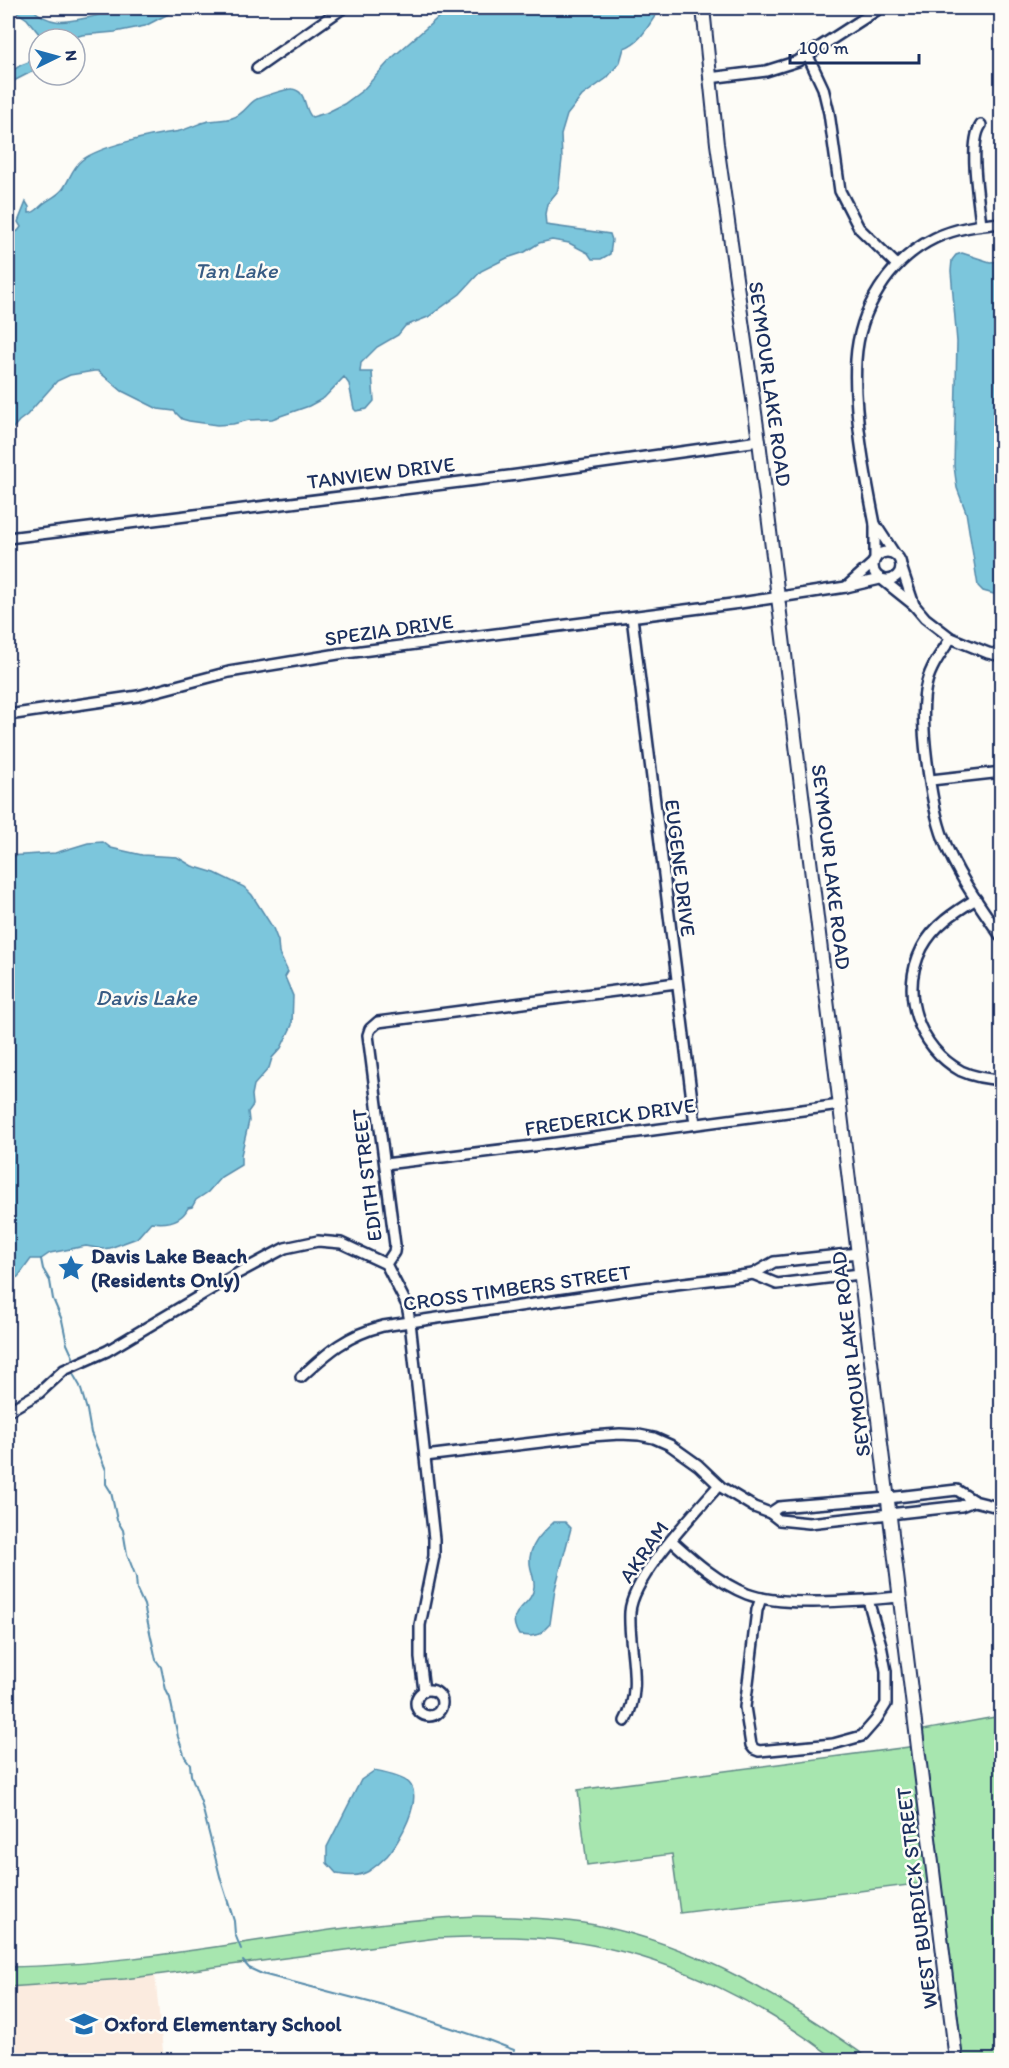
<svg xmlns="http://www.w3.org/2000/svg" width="1009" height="2068" font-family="Itim,sans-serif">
<rect width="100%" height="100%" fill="#fdfcf7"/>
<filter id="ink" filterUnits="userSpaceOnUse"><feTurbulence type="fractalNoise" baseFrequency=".0167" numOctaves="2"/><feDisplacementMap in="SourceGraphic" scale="12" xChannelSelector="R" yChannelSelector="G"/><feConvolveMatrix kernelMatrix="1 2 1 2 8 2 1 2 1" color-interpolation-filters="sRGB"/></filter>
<g filter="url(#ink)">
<path fill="#fbebdf" d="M155 1975 164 2060H8V1987L97 1982Z"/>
<g fill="#a7e6af" stroke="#618a86" stroke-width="1.5">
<path d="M1001 1716V2060H963L941 1881 680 1913 672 1854 587 1865 578 1790 924 1745 923 1730Z"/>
<path d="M477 1916C516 1917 556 1918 595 1925 698 1945 787 2000 871 2060H826L834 2058C764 2005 679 1961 592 1945 541 1935 488 1936 437 1938L125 1979 8 1987V1967C165 1965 319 1922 477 1916Z"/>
</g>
<g fill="#7cc6dc" stroke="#558aaa" stroke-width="1.5">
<path d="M11 8H31C50 25 62 23 86 18 95 16 101 16 106 8H128L132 13 141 14 158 8H180L145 26 115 32 82 35 69 39H53L40 35 27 19Z"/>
<path d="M449 8H661C649 22 644 41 624 48L620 62 607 78 582 96 567 115 561 135 562 159 559 185 557 192 547 204 545 214 546 225 610 234 612 240 610 254 601 259H592L588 253 569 243 552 240 539 243 525 252 507 258 481 271 460 294 428 317 405 326 398 335 377 347 361 363 360 372H372L374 401 367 409 356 411 354 409 349 384 344 377 324 398 309 406 272 419 249 420 233 424 217 425 189 421 182 419 174 411 158 409 122 391 98 371H94L70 375 57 381 27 415 19 421 8 434V234L18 231 21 227 18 222 26 202 29 207V213C36 213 38 208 43 204 49 199 57 196 62 190 70 180 71 169 82 160 101 146 151 135 174 132 186 131 197 123 209 121 216 120 225 120 232 118 245 114 248 103 257 99 262 97 288 88 292 89 308 91 303 110 312 117L326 113 344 104 363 90 393 57Z"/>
<path d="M39 58V68L8 84V74L21 65Z"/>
<path d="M962 253 990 262 1001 261V596L983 591 978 586 966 512 957 488 954 466 957 342 951 271 952 260 956 255Z"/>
<path d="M103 842 111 848 142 855 177 857 192 866 215 873 244 887 252 895 273 928 278 941 279 953 288 972 285 977 293 996 292 1025 281 1048 272 1058 269 1068 254 1085 252 1095 253 1105 248 1112 249 1121 241 1155V1165L221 1177 208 1192 196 1200 192 1207 188 1208C181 1222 165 1224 151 1222L137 1238 110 1248 102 1249 86 1246 50 1253 41 1259H31L18 1277 8 1281V856L55 853 88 843Z"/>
<path d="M554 1522H565L571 1528 555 1589 550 1624 540 1634 531 1636 519 1635C503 1609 532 1608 534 1587 535 1580 531 1572 530 1564 528 1546 542 1533 554 1522Z"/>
<path d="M374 1771C384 1773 401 1776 409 1783 424 1798 399 1843 387 1856 382 1861 375 1867 369 1871 359 1877 348 1876 337 1874L327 1863V1847L361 1780Z"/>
</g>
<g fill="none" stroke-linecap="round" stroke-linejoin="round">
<g stroke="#558aaa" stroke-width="2">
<path d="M41 1259 43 1269 50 1281 53 1299 62 1320 67 1344 73 1357"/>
<path d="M73 1374 80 1386 87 1410 91 1433 106 1470V1484L111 1492 117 1520 123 1530 127 1554 136 1577 137 1590 144 1605 156 1660 161 1667 166 1690 170 1698 178 1737 185 1757 190 1764 191 1775 201 1802 221 1880 234 1921 235 1934 241 1949"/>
<path d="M243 1961 249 1968 262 1974 388 2007 488 2040 514 2050"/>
</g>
<defs>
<g id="street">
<path d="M808 56 823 88 829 113 840 191 859 228 897 265"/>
<path d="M257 68 343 8"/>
<path d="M709 78 766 71 798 61 880 8"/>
<path d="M981 225C979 201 968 143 981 125"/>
<path d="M875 524C865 474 853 411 856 360 859 310 889 260 935 238 956 228 978 225 1002 223"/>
<path d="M8 538 517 475 759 441"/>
<circle cx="887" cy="566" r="14"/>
<path d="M875 559V524L894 553"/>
<path d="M873 563 846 587 880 579"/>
<path d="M901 566 914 605"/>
<path d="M884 581 914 605 925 618 951 638 988 653 1002 656"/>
<path d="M632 617 695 1124"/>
<path d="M951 638C942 652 931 666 927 682 917 716 931 806 944 840 957 875 981 907 1002 938"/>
<path d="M8 715 138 696 229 672 338 654 740 603 846 587"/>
<path d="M931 780 1002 772"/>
<path d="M976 899C955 912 934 925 922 948 899 993 918 1047 961 1071 974 1077 988 1079 1002 1080"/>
<path d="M385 1164 541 1145 840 1105"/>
<path d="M386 1264 394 1252 395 1245 368 1035 370 1029 378 1022 676 983"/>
<path d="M386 1264 407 1305 410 1322 434 1539V1556L420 1625V1658L424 1691"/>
<path d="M753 1274 777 1284 860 1274"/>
<path d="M301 1377C328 1352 347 1335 383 1326L635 1289 733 1277 753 1274 774 1262 858 1253"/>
<path d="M8 1411 39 1393 64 1370 107 1351 240 1272 285 1248 318 1241 341 1243 386 1264"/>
<path d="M425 1456 591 1436 620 1434 639 1435 654 1438 670 1445 698 1465 721 1487 754 1507 770 1513 779 1520 809 1523 961 1506 974 1501"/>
<path d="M770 1513 779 1507 802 1505 888 1498 957 1490 974 1501 1002 1508"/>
<path d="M672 1541C694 1561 719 1583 747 1594 785 1608 859 1600 900 1597"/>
<path d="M761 1598 757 1610 745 1707 751 1745 754 1749 759 1751 833 1744 862 1736 876 1720 886 1704V1671L881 1645 868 1600"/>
<circle cx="429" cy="1703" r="13"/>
<path d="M625 1721C644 1687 628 1649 630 1612 632 1577 695 1513 719 1485"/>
</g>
<path id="secondary" d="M703 8 717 144 759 441 778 597 956 2060"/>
</defs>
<use href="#street" stroke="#1b2f5e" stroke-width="14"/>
<use href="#secondary" stroke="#1b2f5e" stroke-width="16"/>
<use href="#street" stroke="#fdfcf7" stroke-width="9"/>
<use href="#secondary" stroke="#fdfcf7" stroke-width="12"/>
</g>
</g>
<defs>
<symbol id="sight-bare" viewBox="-9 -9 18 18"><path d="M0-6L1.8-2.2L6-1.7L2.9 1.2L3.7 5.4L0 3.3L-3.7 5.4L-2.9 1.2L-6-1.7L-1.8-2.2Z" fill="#1f6fb2" stroke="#fdfcf7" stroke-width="2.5" paint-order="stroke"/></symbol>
<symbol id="school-bare" viewBox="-9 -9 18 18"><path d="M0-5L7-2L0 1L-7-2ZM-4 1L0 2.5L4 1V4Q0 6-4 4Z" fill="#1f6fb2" stroke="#fdfcf7" stroke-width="2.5" paint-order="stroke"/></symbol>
</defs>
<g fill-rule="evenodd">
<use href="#sight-bare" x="52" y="1249" width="38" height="38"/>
<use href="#school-bare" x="65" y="2005" width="38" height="38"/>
</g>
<g text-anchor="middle" stroke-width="5" stroke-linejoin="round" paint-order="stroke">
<g font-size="21" fill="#1b2f5e" stroke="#fdfcf7">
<text transform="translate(770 384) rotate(82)" y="7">SEYMOUR LAKE ROAD</text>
<text transform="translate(381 473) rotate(-7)" y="7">TANVIEW DRIVE</text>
<text transform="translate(389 630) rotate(-8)" y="7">SPEZIA DRIVE</text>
<text transform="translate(831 867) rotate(83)" y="7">SEYMOUR LAKE ROAD</text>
<text transform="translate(680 868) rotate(83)" y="7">EUGENE DRIVE</text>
<text transform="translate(610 1117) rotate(-8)" y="7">FREDERICK DRIVE</text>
<text transform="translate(367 1175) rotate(-97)" y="7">EDITH STREET</text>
<text transform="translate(517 1288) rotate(-8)" y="7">CROSS TIMBERS STREET</text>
<text transform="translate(851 1354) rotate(-97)" y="7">SEYMOUR LAKE ROAD</text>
<text transform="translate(644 1552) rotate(-55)" y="7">AKRAM</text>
<text transform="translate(917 1898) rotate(-97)" y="7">WEST BURDICK STREET</text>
</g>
<g font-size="21" font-weight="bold" fill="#1b2f5e" stroke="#fdfcf7" text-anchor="start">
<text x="91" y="1263">Davis Lake Beach<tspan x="91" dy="24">(Residents Only)</tspan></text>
<text x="104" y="2031">Oxford Elementary School</text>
</g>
<g font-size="22" font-style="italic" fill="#385c84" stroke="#fdfcf7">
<text x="236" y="278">Tan Lake</text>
<text x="146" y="1005">Davis Lake</text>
</g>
</g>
<rect width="1009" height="2068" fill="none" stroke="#fdfcf7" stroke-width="30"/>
<rect x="15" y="15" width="979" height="2038" fill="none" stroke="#1b2f5e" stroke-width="2" filter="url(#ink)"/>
<g transform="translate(57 57) rotate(85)"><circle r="28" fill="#fdfcf7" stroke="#a3aaba" stroke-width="1.5"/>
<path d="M0-4.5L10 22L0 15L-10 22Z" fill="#1f6fb2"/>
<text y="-9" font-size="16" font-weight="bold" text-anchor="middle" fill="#1b2f5e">N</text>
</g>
<path d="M790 54v9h129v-9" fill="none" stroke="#1b2f5e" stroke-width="3"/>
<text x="799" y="54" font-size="18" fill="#1b2f5e" stroke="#fdfcf7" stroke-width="4.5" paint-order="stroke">100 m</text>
</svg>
